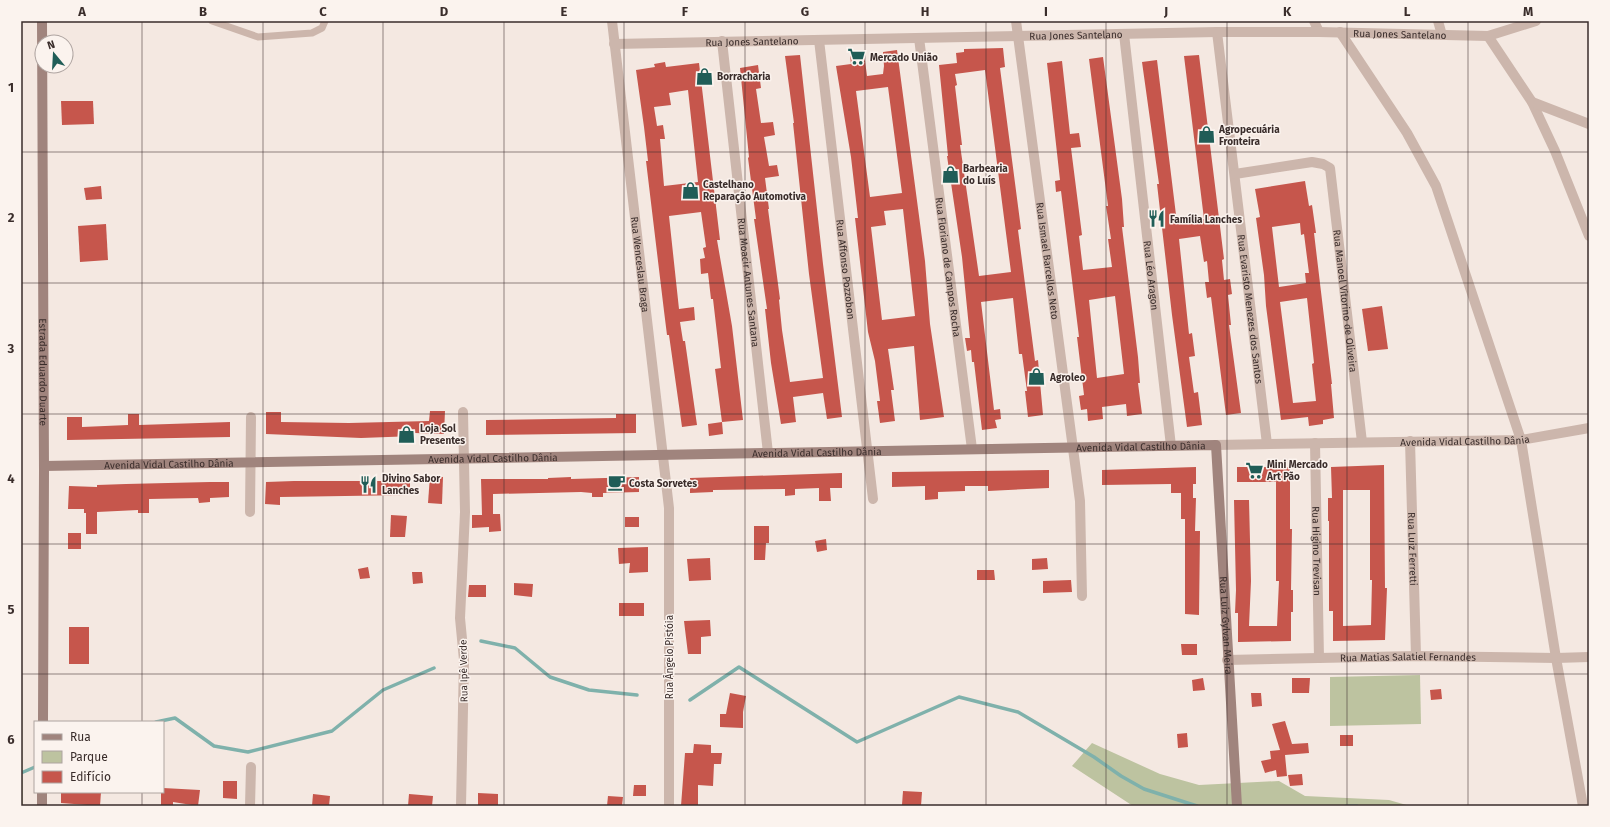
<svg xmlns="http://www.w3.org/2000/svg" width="1610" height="827" font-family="'Fira Sans',sans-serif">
<rect width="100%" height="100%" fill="#f4e8e1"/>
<g fill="#bdc3a0">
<path d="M21 514 23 806H21Z"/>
<path d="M1420 675 1421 724 1330 726V677Z"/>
<path d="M1092 743 1160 774 1199 785 1279 781 1305 796 1389 800 1410 806H1133L1072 766Z"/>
</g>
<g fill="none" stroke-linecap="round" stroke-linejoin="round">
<g stroke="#7fb1ab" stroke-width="3.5">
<path d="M481 641 515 648 550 677 589 690 637 695"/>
<path d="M690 700 739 667 857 742 959 697 1018 712 1094 757 1121 776 1144 789 1197 806"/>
<path d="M156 722 175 718 214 746 248 752 332 731 383 690 434 668"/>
<path d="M21 773 35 767"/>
<path d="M1346 806H1357"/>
</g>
</g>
<g fill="#c6564c" fill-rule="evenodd">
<path d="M1003 48 1005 67 1000 68 1021 229 1018 230 1035 361 1038 360 1043 415 1028 417 1025 391H1027L1022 354H1019L1013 298 981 302 994 410 1000 409 1001 419 995 420 997 428 982 430 974 362H972L971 350 967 351 965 338H970L962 257 947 156H948L939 65 957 63 956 53 964 52V49ZM985 70 1011 272 979 276 960 145H962L955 86 957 85 955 74Z"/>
<path d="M897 50 925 261 930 324 944 417 920 420 914 346 888 349 894 390H891L895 421 880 423 877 401H880L875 361 868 332 855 218H858L851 157 836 66 851 64 850 55 864 53 867 76 883 74 884 66 883 52ZM888 87 902 193 870 197 856 91ZM903 209 915 316 882 320 871 227 886 225 884 211Z"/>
<path d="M800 55 823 264 842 417 827 419 823 393 793 397 796 422 781 424 771 363 765 309H767L754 219H756L748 158 749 157 740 68 758 65 761 88 756 89 761 123 773 122 775 135 764 137 769 166 777 165 779 176 765 178 769 209H768L780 299 779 300 782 330 790 382 823 378 809 274 793 123H794L785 56Z"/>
<path d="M1199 55 1224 259 1222 260 1224 280 1230 279 1232 294 1228 295 1231 325H1229L1241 413 1226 415 1211 297 1207 298 1205 282H1209L1207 261 1204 262 1200 236 1179 239 1189 334 1192 333 1195 356 1189 357 1194 393 1198 392 1202 425 1187 427 1172 315 1157 184H1159L1142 62 1157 60 1177 223 1204 219 1184 56Z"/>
<path d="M1103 57 1122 199 1124 227H1122L1138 357 1140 383H1138L1142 414 1127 416 1126 404 1102 407 1103 419 1088 421 1087 409 1081 410 1079 396 1084 395 1077 337H1079L1061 191 1056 192 1055 181 1060 180 1047 63 1062 61 1070 134 1079 133 1081 147 1071 148 1082 235 1079 236 1083 270 1112 267 1108 239H1111L1106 206H1108L1089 59ZM1115 296 1124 374 1097 378 1089 300Z"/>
<path d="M665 62 666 67 699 63 720 240H717L732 326 743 420 722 422 723 434 709 436 708 424 722 422 715 369 721 368 713 299H711L708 273 701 274 700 259 705 258 703 248 706 247 701 212 669 216 679 309 694 307 695 320 680 322 683 341H685L697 425 682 427 669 335H667L664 311 646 161H648L644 127 636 70 655 67 654 64ZM688 90 698 182 664 186 660 139H665L663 125 657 126 654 107 671 105 669 93Z"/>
<path d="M61 101H93L94 124 62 125Z"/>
<path d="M1305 181 1309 206 1312 205 1316 233H1314L1332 384H1331L1334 418 1323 420V424L1309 426 1308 417 1281 420 1266 306 1264 275 1256 218 1260 217 1255 189ZM1300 223 1301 235 1304 234 1309 273H1305L1306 283 1279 287 1272 227ZM1307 298 1314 363 1312 364 1316 401 1293 403 1280 302Z"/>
<path d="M101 186 102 199 86 200 84 188Z"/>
<path d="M106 224 108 260 80 262 78 226Z"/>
<path d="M1382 306 1388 349 1368 351 1362 309Z"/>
<path d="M430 411H445L444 434 415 433V436L361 438 266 434V412H281V422L349 423 429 421Z"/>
<path d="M128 414H139V425L230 422V437L67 440V417H82V427L128 425Z"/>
<path d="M616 414H636V433L486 435V420L616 418Z"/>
<path d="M1384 465 1385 588H1387L1385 640 1333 641V611H1329V521H1328V498H1332L1331 467ZM1343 490H1370V580H1372L1371 625 1343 626Z"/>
<path d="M1196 467V484H1193V498H1196L1195 531H1200L1199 615 1185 614V519H1181V493H1171V484L1102 485V470Z"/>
<path d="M1237 467H1290V529H1292L1291 590H1293V612H1291V641L1238 642V613H1235L1236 590 1234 500H1249L1251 581 1249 626H1277L1279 581H1276V482H1237Z"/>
<path d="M1049 470V488L988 491V486H965V491L938 492V499L925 500V486L892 487V472Z"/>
<path d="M842 473V488H830L831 501H819V488L795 489V495L785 496V489L713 490V492L690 493V478Z"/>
<path d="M430 476 443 477 442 504 428 503Z"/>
<path d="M571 477V479L639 477V492L603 493V497H592V493L581 492 493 494V514H500L501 531 489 532V527L472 528V515H482L481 479H548V478Z"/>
<path d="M294 481H410V495L280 497V505L265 504 266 482Z"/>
<path d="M210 482H229V497L210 498V502L199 503 198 498 149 499V513H138V510L97 512V534H86V513H84V509H68L69 486 97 487V485L126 484Z"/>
<path d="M391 515 407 516 405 537H390Z"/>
<rect x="625" y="517" width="14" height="10"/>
<path d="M754 526H769V543H766L765 560H754Z"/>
<rect x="68" y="533" width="13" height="16"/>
<path d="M826 539 827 550 817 552 815 541Z"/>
<path d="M648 547V572L629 573 630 563 619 564 618 548Z"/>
<path d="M710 558 711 580 689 581 687 559Z"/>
<path d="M1047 558 1048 569 1032 570V559Z"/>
<path d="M368 567 370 578 360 579 358 569Z"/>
<path d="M977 570H994L995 580H977Z"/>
<path d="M412 572H422L423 583 413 584Z"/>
<path d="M1071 580 1072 592 1043 593V581Z"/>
<path d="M514 583 533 584 532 597 514 595Z"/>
<path d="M469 585H486V597H468Z"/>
<rect x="619" y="603" width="25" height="13"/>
<path d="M710 620 711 636 701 637V654H688L684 621Z"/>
<rect x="69" y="627" width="20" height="37"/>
<path d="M1181 644H1197V655H1182Z"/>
<path d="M1203 678 1205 690 1193 691 1192 680Z"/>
<path d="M1292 678H1310L1309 693H1292Z"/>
<path d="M1441 689 1442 699 1431 700 1430 690Z"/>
<path d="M730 693 746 696 743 712V728L720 727V714H726Z"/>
<path d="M1251 693H1261L1262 706 1252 707Z"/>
<path d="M1285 721 1292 744 1308 743 1309 753 1285 755 1287 776 1277 777 1276 770 1265 773 1261 761 1271 759 1270 751 1280 750 1272 724Z"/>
<path d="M1187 733 1188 747 1178 748 1177 734Z"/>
<rect x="1340" y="735" width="13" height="11"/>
<path d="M694 744 711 745V753H722L721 764H714L713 786 698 785V806H681L685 753H693Z"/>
<path d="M1302 774 1303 785 1290 786 1288 775Z"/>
<path d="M223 781H237V799L223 798Z"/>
<path d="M634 785H646V796H633Z"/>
<path d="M163 788 200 790 198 806 173 802V805H161V792H163Z"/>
<path d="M903 791 922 792 921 806 902 805Z"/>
<path d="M61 792H101L100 806 61 803Z"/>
<path d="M478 793 498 794V806H478Z"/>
<path d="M313 794 330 796 329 806H312Z"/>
<path d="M409 794 433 796 432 806H408Z"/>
<path d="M608 796 623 797 622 806H607Z"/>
</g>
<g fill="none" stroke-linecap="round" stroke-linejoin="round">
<path stroke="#ccb6ac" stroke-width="7" d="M212 21 258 37 312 33 322 28 325 21"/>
<g stroke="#ccb6ac" stroke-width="10">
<path id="s1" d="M612 21 669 508V806"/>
<path id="s2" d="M1016 21 1080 501 1082 596"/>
<path d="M1314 21 1319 32"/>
<path d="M1438 21 1442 35"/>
<path id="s3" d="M1217 32 1267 444"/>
<path d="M1340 32 1407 133 1436 186 1521 440 1556 658 1583 806"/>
<path id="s4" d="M1124 34 1171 446"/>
<path d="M1488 36 1532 102 1555 151 1589 236"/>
<path id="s5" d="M919 38 972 449"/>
<path id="s6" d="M819 40 873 499"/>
<path id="s7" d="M722 41 768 453"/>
<path id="s8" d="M614 44 1217 32H1319L1488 36 1536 21"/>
<path d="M1532 102 1589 124"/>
<path id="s9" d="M1235 174 1312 162 1323 164 1330 168 1362 442"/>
<path id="s10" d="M1410 441 1416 656"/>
<path id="s11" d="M1315 443 1319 658"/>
<path id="s12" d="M1216 445 1521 440 1589 428"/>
<path d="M250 512 251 417"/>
<path id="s13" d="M1227 660 1416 656 1556 658 1589 657"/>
<path d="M250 806 251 767"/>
<path d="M461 806 464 660 460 618 465 512 463 412"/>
</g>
<g stroke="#a0847d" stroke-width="10">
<path id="s14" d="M42 21 44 470 43 722"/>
<path id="s15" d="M44 466 1216 445 1237 806"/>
<path d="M42 806V792"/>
</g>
</g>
<path fill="none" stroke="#3a2d2b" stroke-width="1" stroke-opacity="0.55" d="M142 21V722M263 21V806M383 21V806M504 21V806M624 21V806M745 21V806M865 21V806M986 21V806M1106 21V806M1227 21V806M1347 21V806M1468 21V806M21 152H1589M21 283H1589M21 414H1589M21 544H1589M21 674H1589M142 792V806"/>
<defs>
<symbol id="supermarket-bare" viewBox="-9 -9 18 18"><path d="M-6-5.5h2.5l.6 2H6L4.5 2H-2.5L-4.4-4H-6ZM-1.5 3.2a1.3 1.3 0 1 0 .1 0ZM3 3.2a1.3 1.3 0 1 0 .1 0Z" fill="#205d57" stroke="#fbf3ee" stroke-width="2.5" paint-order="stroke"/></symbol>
<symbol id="shop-bare" viewBox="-9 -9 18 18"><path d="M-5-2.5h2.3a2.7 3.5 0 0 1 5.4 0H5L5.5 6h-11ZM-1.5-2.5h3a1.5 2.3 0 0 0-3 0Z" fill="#205d57" stroke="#fbf3ee" stroke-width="2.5" paint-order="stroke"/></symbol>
<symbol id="restaurant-bare" viewBox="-9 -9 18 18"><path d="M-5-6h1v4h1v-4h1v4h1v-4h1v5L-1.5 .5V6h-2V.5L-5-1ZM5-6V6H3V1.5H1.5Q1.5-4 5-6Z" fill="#205d57" stroke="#fbf3ee" stroke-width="2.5" paint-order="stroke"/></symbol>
<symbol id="cafe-bare" viewBox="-9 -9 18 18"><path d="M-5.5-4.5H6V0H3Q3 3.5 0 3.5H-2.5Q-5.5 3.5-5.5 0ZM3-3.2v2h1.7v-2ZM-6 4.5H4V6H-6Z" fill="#205d57" stroke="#fbf3ee" stroke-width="2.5" paint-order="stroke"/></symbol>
</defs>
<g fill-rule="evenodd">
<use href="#supermarket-bare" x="844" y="44" width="25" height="25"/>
<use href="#shop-bare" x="692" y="64" width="25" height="25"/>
<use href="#shop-bare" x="1194" y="122" width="25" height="25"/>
<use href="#shop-bare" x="938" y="162" width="25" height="25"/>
<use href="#shop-bare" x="678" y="178" width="25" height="25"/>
<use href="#restaurant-bare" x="1144" y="206" width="25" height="25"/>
<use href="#shop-bare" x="1024" y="364" width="25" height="25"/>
<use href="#shop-bare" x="394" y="422" width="25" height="25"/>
<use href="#supermarket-bare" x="1242" y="458" width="25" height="25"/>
<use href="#cafe-bare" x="604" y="470" width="25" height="25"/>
<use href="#restaurant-bare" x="356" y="472" width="25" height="25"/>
</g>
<g text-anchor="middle" stroke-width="3" stroke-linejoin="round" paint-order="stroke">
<g font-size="10" fill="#3a2d2b" stroke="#fbf3ee">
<text dy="4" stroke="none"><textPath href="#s8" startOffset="786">Rua Jones Santelano</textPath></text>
<text dy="4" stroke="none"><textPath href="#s8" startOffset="462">Rua Jones Santelano</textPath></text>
<text dy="4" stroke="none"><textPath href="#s8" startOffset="138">Rua Jones Santelano</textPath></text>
<text dy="4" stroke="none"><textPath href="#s2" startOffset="242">Rua Ismael Barcellos Neto</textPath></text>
<text dy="4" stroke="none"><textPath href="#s1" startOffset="245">Rua Wenceslau Braga</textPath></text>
<text dy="4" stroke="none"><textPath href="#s5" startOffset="231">Rua Floriano de Campos Rocha</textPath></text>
<text dy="4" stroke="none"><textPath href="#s6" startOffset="231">Rua Affonso Pozzobon</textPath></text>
<text dy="4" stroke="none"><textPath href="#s4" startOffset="243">Rua Léo Aragon</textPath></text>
<text dy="4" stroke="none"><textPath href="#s7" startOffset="243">Rua Moacir Antunes Santana</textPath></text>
<text dy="4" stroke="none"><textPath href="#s9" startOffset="231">Rua Manoel Vitorino de Oliveira</textPath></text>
<text dy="4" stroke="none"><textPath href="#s3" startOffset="279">Rua Evaristo Menezes dos Santos</textPath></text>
<text dy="4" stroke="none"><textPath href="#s14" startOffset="351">Estrada Eduardo Duarte</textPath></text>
<text dy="4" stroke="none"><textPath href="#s12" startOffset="249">Avenida Vidal Castilho Dânia</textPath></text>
<text dy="4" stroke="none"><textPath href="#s15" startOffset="1097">Avenida Vidal Castilho Dânia</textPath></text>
<text dy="4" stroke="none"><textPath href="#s15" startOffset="773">Avenida Vidal Castilho Dânia</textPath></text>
<text dy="4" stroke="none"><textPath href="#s15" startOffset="449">Avenida Vidal Castilho Dânia</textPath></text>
<text dy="4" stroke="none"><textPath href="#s15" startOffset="125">Avenida Vidal Castilho Dânia</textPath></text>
<text dy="4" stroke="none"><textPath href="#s10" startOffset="108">Rua Luiz Ferretti</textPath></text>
<text dy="4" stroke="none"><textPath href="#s11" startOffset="108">Rua Higino Trevisan</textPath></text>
<text dy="4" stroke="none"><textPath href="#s15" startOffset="1353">Rua Luiz Gylvan Meira</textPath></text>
<text transform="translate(669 657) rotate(-90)" y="4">Rua Ângelo Pistóia</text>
<text dy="4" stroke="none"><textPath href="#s13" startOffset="181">Rua Matias Salatiel Fernandes</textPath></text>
<text transform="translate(463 671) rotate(-91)" y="4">Rua Ipê Verde</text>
</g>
<g font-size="10" font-weight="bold" fill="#3a2d2b" stroke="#fbf3ee" text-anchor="start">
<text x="870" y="61">Mercado União</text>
<text x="717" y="80">Borracharia</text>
<text x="1219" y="133">Agropecuária<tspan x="1219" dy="12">Fronteira</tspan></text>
<text x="963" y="172">Barbearia<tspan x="963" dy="12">do Luís</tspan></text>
<text x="703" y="188">Castelhano<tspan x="703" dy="12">Reparação Automotiva</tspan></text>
<text x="1170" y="223">Família Lanches</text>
<text x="1050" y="381">Agroleo</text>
<text x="420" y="432">Loja Sol<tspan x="420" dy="12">Presentes</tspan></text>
<text x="1267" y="468">Mini Mercado<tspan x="1267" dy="12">Art Pão</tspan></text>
<text x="382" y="482">Divino Sabor<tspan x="382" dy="12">Lanches</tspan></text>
<text x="629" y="487">Costa Sorvetes</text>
</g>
</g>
<rect width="1610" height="827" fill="none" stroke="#fbf3ee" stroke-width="44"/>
<rect x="34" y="721" width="130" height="72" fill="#fbf3ee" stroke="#aea4a0"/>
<rect x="42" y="734" width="20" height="6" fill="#a0847d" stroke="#aea4a0"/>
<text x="70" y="741" font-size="12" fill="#3a2d2b">Rua</text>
<rect x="42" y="751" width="20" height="12" fill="#bdc3a0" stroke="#aea4a0"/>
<text x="70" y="761" font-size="12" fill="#3a2d2b">Parque</text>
<rect x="42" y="771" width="20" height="12" fill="#c6564c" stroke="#aea4a0"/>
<text x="70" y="781" font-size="12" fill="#3a2d2b">Edifício</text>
<g transform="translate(54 54) rotate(342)"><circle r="19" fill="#fbf3ee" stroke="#aea4a0"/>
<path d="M0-3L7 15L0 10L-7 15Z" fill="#205d57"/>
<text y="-6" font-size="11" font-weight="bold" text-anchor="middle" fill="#3a2d2b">N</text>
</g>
<rect x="22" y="22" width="1566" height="783" fill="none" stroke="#3a2d2b" stroke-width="1.5"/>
<g font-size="13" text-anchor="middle" font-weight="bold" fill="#3a2d2b">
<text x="82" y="16">A</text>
<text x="203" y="16">B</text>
<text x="323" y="16">C</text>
<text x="444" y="16">D</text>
<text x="564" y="16">E</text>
<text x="685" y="16">F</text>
<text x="805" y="16">G</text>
<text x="925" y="16">H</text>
<text x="1046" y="16">I</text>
<text x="1166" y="16">J</text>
<text x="1287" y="16">K</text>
<text x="1407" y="16">L</text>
<text x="1528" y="16">M</text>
<text x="11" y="92">1</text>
<text x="11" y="222">2</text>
<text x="11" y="353">3</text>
<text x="11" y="483">4</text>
<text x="11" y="614">5</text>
<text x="11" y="744">6</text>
</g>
</svg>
